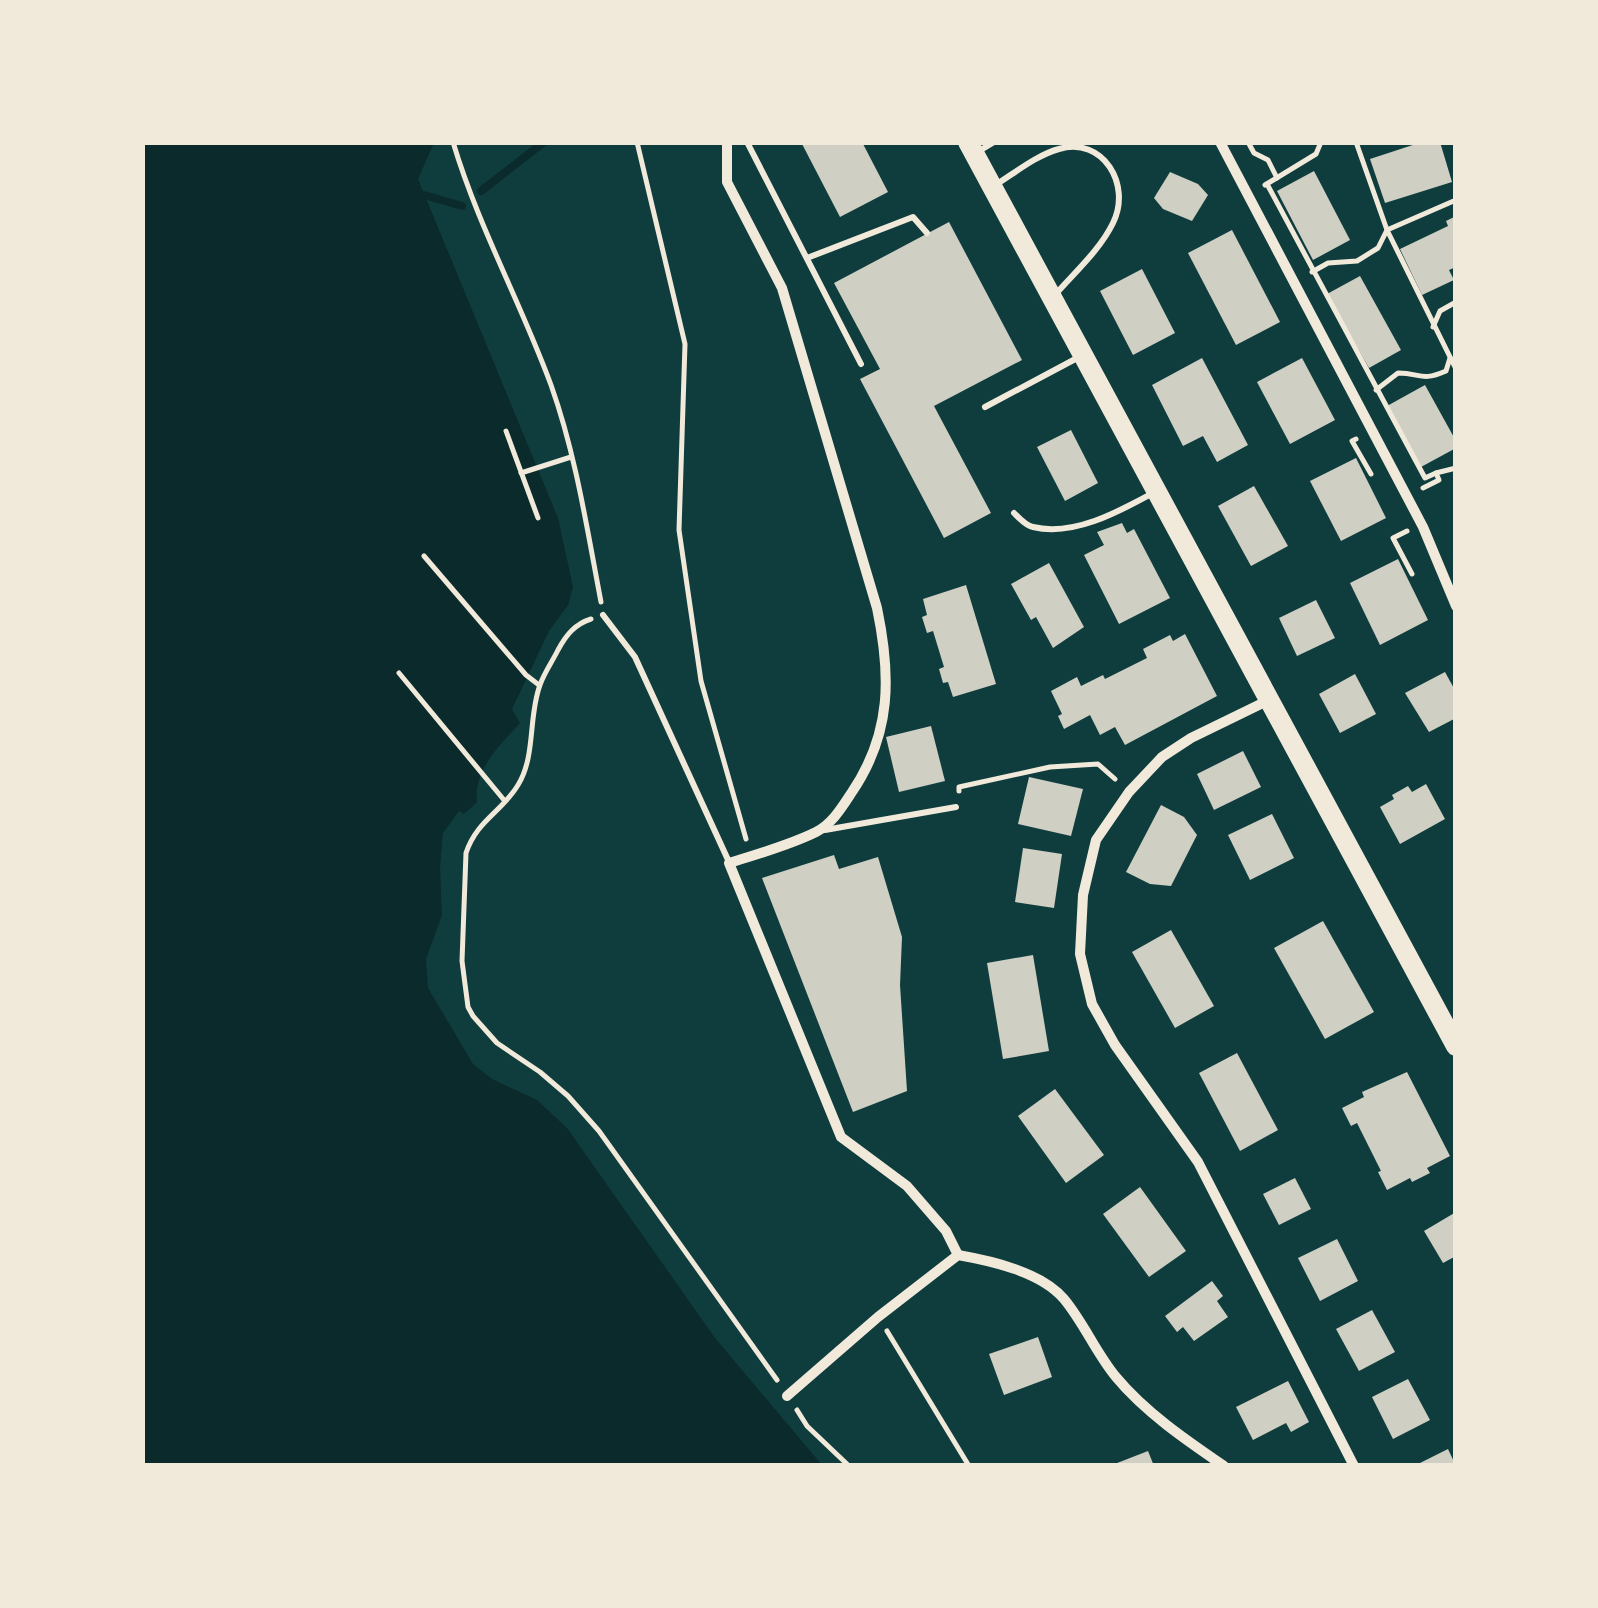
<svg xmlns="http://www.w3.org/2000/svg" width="1598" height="1608" font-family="Helvetica,sans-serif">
<rect width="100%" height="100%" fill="#0f3d3e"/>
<path fill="#0a2a2b" d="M142 143H434L418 179 558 518 573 587 568 605 549 631 512 709 520 723C500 745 473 770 477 802L464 814 459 811 443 833 440 867 442 915 426 959 428 988 473 1064 492 1079 537 1100 567 1128 715 1338 822 1465H143Z"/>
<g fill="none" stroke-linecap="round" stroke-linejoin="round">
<g stroke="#0a2a2b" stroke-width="8">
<path d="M481 191 544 142"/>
<path d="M424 195 462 206"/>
</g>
</g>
<g fill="#cfcfc3">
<path d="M801 142H862L888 192 840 217Z"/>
<path d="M1422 142H1440L1452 182 1385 203 1370 159Z"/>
<path d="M1314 171 1350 240 1313 260 1277 191Z"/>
<path d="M1170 172 1198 184 1208 195 1192 221 1163 209 1154 198Z"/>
<path d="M1456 216V267L1449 270 1454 280 1422 295 1400 249 1448 226 1446 221Z"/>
<path d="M949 222 1022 360 934 406 991 513 944 538 860 379 880 369 834 283Z"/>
<path d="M1232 230 1280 322 1236 345 1188 253Z"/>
<path d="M1142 269 1175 333 1133 355 1100 291Z"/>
<path d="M1360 276 1401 350 1369 368 1327 294Z"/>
<path d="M1202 358 1248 445 1217 462 1203 436 1183 446 1152 385Z"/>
<path d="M1302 358 1335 420 1290 444 1257 382Z"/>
<path d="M1425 385 1456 441V448L1421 467 1387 406Z"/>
<path d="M1071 430 1098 483 1065 501 1037 447Z"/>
<path d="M1356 458 1386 518 1341 541 1310 481Z"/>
<path d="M1254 486 1288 546 1251 566 1218 506Z"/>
<path d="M1122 523 1127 533 1134 529 1170 598 1119 624 1084 555 1104 545 1097 532Z"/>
<path d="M1398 559 1428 620 1380 645 1350 583Z"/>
<path d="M1049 563 1084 627 1053 648 1036 617 1031 620 1011 584Z"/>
<path d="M966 585 996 684 953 697 948 682 943 683 939 669 944 667 933 631 927 633 922 617 927 615 923 599Z"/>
<path d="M1316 600 1335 638 1297 656 1279 618Z"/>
<path d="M1185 634 1217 696 1125 745 1115 727 1100 735 1090 715 1064 729 1058 716 1062 714 1051 691 1077 677 1081 686 1103 675 1105 679 1147 658 1143 649 1170 635 1173 641Z"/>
<path d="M1445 672 1456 692V718L1429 732 1405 693Z"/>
<path d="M1355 674 1376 714 1340 733 1319 694Z"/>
<path d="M931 726 945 781 899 792 886 737Z"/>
<path d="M1243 751 1261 787 1214 810 1197 774Z"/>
<path d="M1029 777 1083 789 1071 836 1018 824Z"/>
<path d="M1426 784 1445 819 1400 844 1380 807 1394 799 1392 795 1408 786 1412 792Z"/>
<path d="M1161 805 1184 817 1197 835 1171 886 1150 884 1126 872Z"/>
<path d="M1272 814 1294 858 1250 880 1228 835Z"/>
<path d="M1023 848 1062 854 1054 908 1015 902Z"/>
<path d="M834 855 839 869 878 857 902 937 900 985 907 1091 853 1112 762 878Z"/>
<path d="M1323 921 1374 1012 1325 1039 1274 948Z"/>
<path d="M1171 930 1214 1006 1175 1028 1132 952Z"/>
<path d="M1033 955 1049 1051 1003 1059 987 963Z"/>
<path d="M1237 1053 1278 1130 1240 1151 1199 1073Z"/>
<path d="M1407 1072 1450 1156 1427 1168 1430 1173 1412 1182 1410 1178 1387 1190 1378 1172 1381 1171 1357 1123 1351 1126 1342 1108 1364 1097 1362 1092Z"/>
<path d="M1055 1089 1104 1155 1066 1183 1018 1116Z"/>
<path d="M1295 1178 1311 1209 1279 1225 1263 1194Z"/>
<path d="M1140 1187 1186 1251 1149 1277 1103 1214Z"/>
<path d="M1456 1212V1256L1443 1263 1424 1231Z"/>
<path d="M1337 1239 1358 1281 1320 1301 1298 1258Z"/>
<path d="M1212 1281 1223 1296 1217 1301 1228 1317 1194 1341 1183 1327 1177 1332 1165 1316Z"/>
<path d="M1372 1310 1395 1352 1359 1371 1336 1329Z"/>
<path d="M1038 1337 1052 1377 1004 1395 989 1354Z"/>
<path d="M1408 1379 1430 1420 1393 1439 1372 1397Z"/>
<path d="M1288 1381 1309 1422 1291 1432 1286 1423 1253 1440 1236 1407Z"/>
<path d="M1448 1449 1456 1466H1414Z"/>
<path d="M1148 1451 1154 1466H1112V1465Z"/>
</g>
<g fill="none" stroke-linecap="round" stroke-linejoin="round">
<g stroke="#f1e9da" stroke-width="5">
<path d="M453 142C478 226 521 303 551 385 576 455 587 529 601 602"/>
<path d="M637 142 685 344 679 530 701 681 746 839"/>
<path d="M1248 142 1254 153 1268 160 1277 178"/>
<path d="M1356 142 1387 230 1456 369"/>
<path d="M1267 184 1425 478 1436 473"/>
<path d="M1265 185 1316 154 1321 142"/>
<path d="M1312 272 1328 263 1357 261 1378 248 1387 230 1456 200"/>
<path d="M1433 327 1440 311 1456 302"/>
<path d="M1376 390 1398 373C1421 373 1421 382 1446 371L1450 358"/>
<path d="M506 431 538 518"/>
<path d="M1356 439 1352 441 1371 474"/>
<path d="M521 473 571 457"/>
<path d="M1423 488 1439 480 1436 473 1456 468"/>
<path d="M1407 531 1393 538 1412 574"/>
<path d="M424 556 526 675 539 685"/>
<path d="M591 619C575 624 566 635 558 650 552 662 544 673 540 685 528 717 536 756 518 785 502 812 477 820 466 853L462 961 468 1007 473 1016 497 1043 540 1072 568 1096 599 1131 777 1380"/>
<path d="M399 673 504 800"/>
<path d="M959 791V787L1050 767 1098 764 1115 779"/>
<path d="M887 1331 969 1466"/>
<path d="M797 1410 807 1426 849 1466"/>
</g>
<g stroke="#f1e9da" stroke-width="6">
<path d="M747 142 861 364"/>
<path d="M979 151 994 142"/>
<path d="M997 184C1016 172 1037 155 1059 149 1103 136 1132 185 1113 223 1100 250 1074 273 1054 296"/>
<path d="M807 258 913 217 927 233"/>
<path d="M985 407 1081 356"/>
<path d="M1014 513C1019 518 1026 526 1033 527 1074 537 1120 511 1155 492"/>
<path d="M603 615 635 657 729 862"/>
<path d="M825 830 956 807"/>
</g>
<g stroke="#f1e9da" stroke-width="10">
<path d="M727 142V182L782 288 877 608C891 675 892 733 852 792 842 807 833 823 816 832 790 845 758 854 729 863L841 1137 907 1186 946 1231 958 1255"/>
<path d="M1220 142 1423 527 1456 606"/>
<path d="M1269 700 1191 738 1162 757 1129 792 1096 840 1083 895 1080 954 1092 1004 1115 1045 1198 1162 1354 1466"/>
<path d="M787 1396 878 1317 958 1255C992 1261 1041 1272 1064 1299 1084 1323 1096 1353 1116 1377 1145 1412 1186 1440 1224 1466"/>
</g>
<path stroke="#f1e9da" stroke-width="20" d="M968 142 1456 1046"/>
</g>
<rect width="1598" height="1608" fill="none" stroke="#f1e9da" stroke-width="290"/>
</svg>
